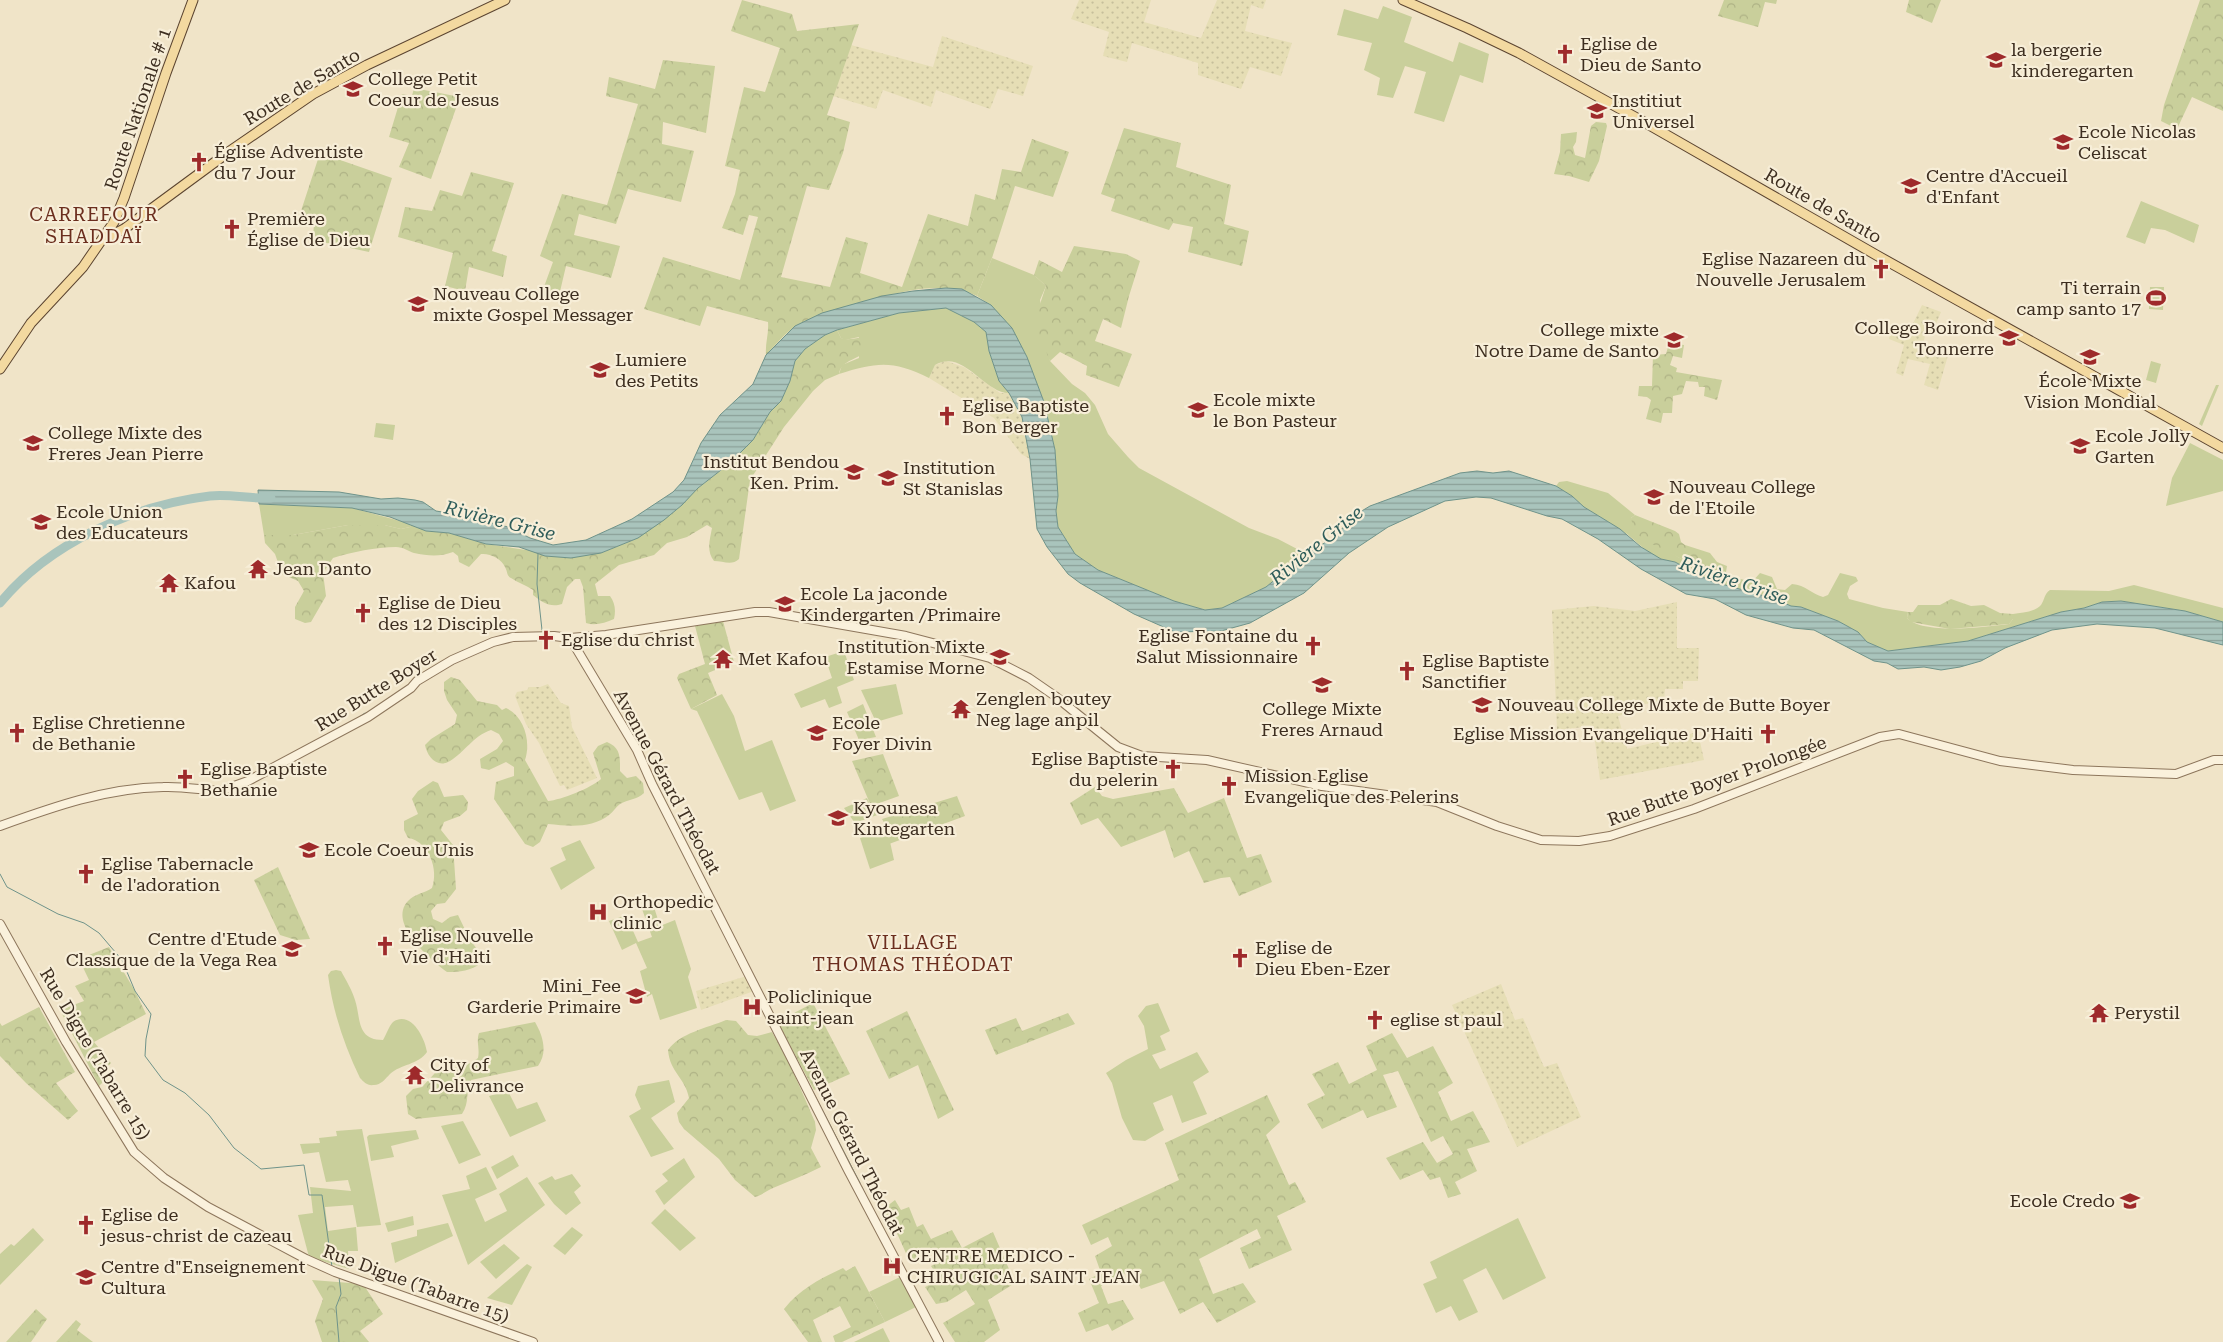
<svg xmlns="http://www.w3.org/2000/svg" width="2223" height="1342" font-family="'Roboto Serif',serif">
<defs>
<pattern id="farmland-dots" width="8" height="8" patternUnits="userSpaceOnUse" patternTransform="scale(1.25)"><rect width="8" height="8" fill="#e6deb5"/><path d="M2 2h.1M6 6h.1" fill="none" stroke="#c6bf9b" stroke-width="1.8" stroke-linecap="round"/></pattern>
<pattern id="forest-crowns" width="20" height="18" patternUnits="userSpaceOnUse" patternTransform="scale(1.25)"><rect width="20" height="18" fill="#c9cf9b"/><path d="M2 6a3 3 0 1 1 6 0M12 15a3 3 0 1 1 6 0" fill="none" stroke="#aeb285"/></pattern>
<pattern id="park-dots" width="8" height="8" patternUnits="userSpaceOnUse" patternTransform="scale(1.25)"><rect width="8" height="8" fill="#c9cf9b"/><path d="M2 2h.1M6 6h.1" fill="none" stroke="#aeb285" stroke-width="1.8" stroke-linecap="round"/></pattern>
<pattern id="water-rules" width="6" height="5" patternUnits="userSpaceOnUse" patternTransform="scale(1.25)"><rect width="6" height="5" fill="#a9c4bc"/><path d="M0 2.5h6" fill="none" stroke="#8ba098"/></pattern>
</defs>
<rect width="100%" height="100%" fill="#f0e4c8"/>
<g fill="url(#farmland-dots)">
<path d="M1079 0H1151L1144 22 1201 38 1217 0H1266L1263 9 1251 5 1245 31 1292 43 1281 76 1250 67 1241 89 1198 75V63L1132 43 1127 62 1103 56 1109 32 1071 19Z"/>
<path d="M942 36 1033 66 1023 96 998 89 990 109 936 90 931 107 883 90 876 109 833 96 851 45 933 67Z"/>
<path d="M1922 305 1941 312 1932 333 1926 331 1923 345 1949 352 1938 390 1924 385 1930 364 1908 359 1903 376 1896 373 1904 345 1889 339 1891 330 1908 334Z"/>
<path d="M946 361 964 367 1000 393H1009L1022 417 1030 459 1021 454 994 418 929 378 935 365Z"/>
<path d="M1677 602V648H1699L1698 681H1683V689H1665L1664 702 1645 704V710L1618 716 1627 749 1698 732 1704 760 1600 780 1593 726 1557 730 1552 610 1594 606 1635 611Z"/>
<path d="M548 684 561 703 569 706 572 727 597 778 567 790 564 785 560 786 539 743 526 724 515 696 517 692 527 690 529 687H540Z"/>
<path d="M747 976 754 991 701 1010 696 991Z"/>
<path d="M1501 984 1515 1020 1523 1018 1544 1067 1557 1063 1581 1117 1517 1147 1452 1005Z"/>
</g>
<g fill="#c9cf9b">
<path d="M1383 6 1412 17 1404 42 1453 62 1459 42 1489 54 1483 83 1460 75 1444 122 1414 113 1426 72 1405 66 1393 98 1377 95 1380 78 1364 70 1372 43 1337 35 1344 9 1378 19Z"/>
<path d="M2141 201 2199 225 2194 243 2165 230 2151 228 2145 244 2126 237Z"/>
<path d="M992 258 1034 275 1046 286 1040 300 1050 361 1072 384 1085 393 1095 405 1108 434 1128 457 1139 468 1249 528 1278 539 1299 550 1303 557 1266 587 1222 608 1205 610 1174 601 1098 570 1075 554 1058 527 1056 511 1058 496 1055 450 1044 402 1027 357 991 305 977 296Z"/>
<path d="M2150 287H2164L2163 310 2149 309Z"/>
<path d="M946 308 974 322 986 332 989 351 999 381 1009 393C984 393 963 348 935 365L929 378C893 360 877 362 839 374L842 365 859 358V337L845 340 841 338 837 330 899 313Z"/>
<path d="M2151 361 2161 364 2156 383 2146 380Z"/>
<path d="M2216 385H2219L2202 426 2199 424Z"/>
<path d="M376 423 395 425 393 440 374 437Z"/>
<path d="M2190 443 2223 460V491L2166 506 2172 478Z"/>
<path d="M1567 481 1608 493 1635 515 1631 518 1666 550 1685 561 1705 571 1713 573 1726 572 1737 578 1752 582 1760 573 1772 577 1777 589 1785 590 1792 584C1806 585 1811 594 1823 597L1828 595 1840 573 1856 577 1858 581 1850 586 1847 594 1849 599 1883 608 1908 612 1907 618C1923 635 1987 627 2009 624L2013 619V614C2022 613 2035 612 2041 605 2045 599 2044 594 2050 590L2109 591 2134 585 2223 608V622L2185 611 2121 601 2102 602 2084 608 2061 612 1968 641 1888 651 1867 642 1858 632 1838 621 1801 607 1791 606 1775 599 1711 581 1675 562 1661 559 1649 553 1627 534 1584 507 1572 496 1556 486 1559 482Z"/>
<path d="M259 504 352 508 411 524 410 527 401 529 384 525H348L293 535H264Z"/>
<path d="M844 651 854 680 837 687 842 703 829 708 825 699 801 708 794 694 832 678 825 657Z"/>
<path d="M896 684 903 714 876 722 861 690Z"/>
<path d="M722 694 734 716 745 751 772 740 796 801 770 811 762 792 739 800 697 711 691 709Z"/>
<path d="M863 704 876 737 859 740 847 712Z"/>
<path d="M867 798 871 806 880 814 855 823 844 808Z"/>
<path d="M887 828 894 860 870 869 860 838Z"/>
<path d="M580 840 595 868 561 890 550 868 566 860 561 848Z"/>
<path d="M653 904 660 926 675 920 691 969 688 977 697 1008 660 1020 652 994 647 997 640 971 647 968 636 943 622 950 609 921 626 915 638 942 652 937 642 909Z"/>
<path d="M336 970 341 971C346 980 352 990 355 1000 361 1018 356 1040 383 1040 386 1035 389 1026 393 1022 411 1010 425 1038 427 1052 418 1065 401 1064 390 1074 385 1079 381 1085 374 1085 367 1086 364 1082 360 1078 344 1045 333 1012 328 975L331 971Z"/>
<path d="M1158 1003 1170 1031 1160 1036 1166 1050 1152 1055 1160 1069 1197 1052 1209 1072 1193 1082 1207 1114 1182 1123 1172 1095 1153 1103 1164 1130 1145 1141 1133 1140 1122 1118 1112 1083 1106 1073 1126 1060 1148 1049 1144 1026 1138 1016 1146 1006Z"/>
<path d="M669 1080 675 1102 651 1118 674 1149 651 1157 629 1116 641 1109 635 1095 638 1086Z"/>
<path d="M508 1091 517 1109 537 1102 546 1121 510 1137 489 1096Z"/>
<path d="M463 1121 481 1155 459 1164 441 1126Z"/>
<path d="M362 1129 381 1225 357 1227 353 1205 325 1207 328 1231 356 1227 358 1251H348L349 1269 309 1257 298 1215 313 1213 310 1187 351 1191 348 1180 326 1182 319 1152 303 1154 300 1144 320 1143 319 1138 337 1136 336 1131Z"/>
<path d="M416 1130 419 1139 391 1146 394 1157 371 1161 367 1137 369 1135Z"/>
<path d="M513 1155 519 1166 497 1179 491 1167Z"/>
<path d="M684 1158 695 1177 664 1205 655 1191 668 1181 662 1174Z"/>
<path d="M486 1167 497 1189 475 1199 485 1222 507 1211 499 1194 527 1177 545 1205 468 1265 442 1195 470 1189 466 1176Z"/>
<path d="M572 1174 581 1186 574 1192 581 1203 566 1215 554 1204 538 1183 552 1176 555 1180Z"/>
<path d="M665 1209 696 1238 680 1251 651 1223Z"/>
<path d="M413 1216 414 1225 388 1232 385 1223Z"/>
<path d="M1518 1218 1546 1278 1503 1300 1486 1268 1463 1280 1478 1312 1459 1321 1451 1306 1436 1313 1423 1284 1437 1278 1430 1262Z"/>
<path d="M448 1223 453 1236 395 1263 391 1243 417 1236V1230Z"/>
<path d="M572 1227 583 1235 565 1255 553 1246Z"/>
<path d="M33 1228 44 1240 0 1285V1254L11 1244 14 1246Z"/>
<path d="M504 1244 520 1258 496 1279 480 1262Z"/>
<path d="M527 1264 532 1267 512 1305 487 1298Z"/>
<path d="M900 1277 916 1307 885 1322 869 1292Z"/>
<path d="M883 1328 890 1342H854Z"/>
</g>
<g fill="url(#forest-crowns)">
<path d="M742 0 792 14 797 31 859 24 827 115 850 122 843 153 829 190 807 186 781 277 830 287 846 237 868 243 860 273 902 287 928 214 968 226 975 194 995 200 1002 169 1021 172 1032 139 1069 152 1053 197 1015 186 992 258 977 296C935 276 878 298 836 312 824 317 809 320 797 326 785 332 775 346 766 355 765 343 769 334 768 322L707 306 700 326 644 309 663 257 740 280 758 217 749 215 743 235 722 228 735 194 740 170 725 166 744 87 765 92 780 48 731 31Z"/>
<path d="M1724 0H1777L1776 4 1765 2 1758 27 1718 16Z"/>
<path d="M1909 0H1941L1932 23 1906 12Z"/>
<path d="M2200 0H2223V111L2192 97 2177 129 2161 121 2164 105Z"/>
<path d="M663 60 715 66 706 133 663 122 662 144 694 151 681 202 628 189 616 224 579 214 574 235 620 246 611 278 566 266 558 300 541 295 553 262 540 256 562 194 607 205 638 104 606 96 609 77 655 89Z"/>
<path d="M414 88 460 97 431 179 399 167 409 143 389 137 402 94 412 96Z"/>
<path d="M1596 122 1606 123 1607 126 1599 161 1589 182 1569 176 1554 174 1560 152 1561 134 1577 132 1576 142 1573 147 1575 155 1585 158 1591 126Z"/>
<path d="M1124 128 1181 143 1176 167 1231 185 1224 224 1249 231 1242 266 1188 252 1193 227 1173 223 1169 230 1111 211 1115 199 1101 194Z"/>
<path d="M320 153 392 178 369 252 313 240 314 222 299 217Z"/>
<path d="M471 172 514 183 492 251 507 256 503 277 469 267 465 291 445 286 453 253 398 237 405 207 432 211 440 190 462 196Z"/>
<path d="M1074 246 1126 254 1140 261 1129 296 1121 328 1103 319 1095 341 1132 354 1119 387 1086 375 1087 366 1060 352 1050 361 1038 332 1036 316 1046 286 1034 275 1039 260 1062 272Z"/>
<path d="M837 330 841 338C851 342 862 335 872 336L876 341C867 360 841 357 839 374L825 380 813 391 784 427 750 480 739 559C732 566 723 561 714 561 706 551 710 539 712 528L707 525 687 537 667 543 654 555 619 565 595 584 598 596H610C615 603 616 610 614 619 605 623 595 626 586 623L583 587 580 579H575L567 587 562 604C550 608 542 602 533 595V590C526 585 518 583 511 578 506 575 508 572 505 567 502 559 490 553 481 554L469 567 459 562 458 556 453 552C440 557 428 556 414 553 408 551 403 547 396 547 376 547 352 552 333 558L323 573 326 596 311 622 305 623 295 619V607L304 591 298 581 282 574 275 554 265 543 264 535H293L348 525H384L401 529 410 527 411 524 426 531 449 533 486 544 526 550 601 553 638 538 682 505 692 493 730 463 753 440 770 412 781 401 790 381 795 361 805 349 825 335Z"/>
<path d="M1677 344 1684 345 1682 358 1673 356 1670 365 1677 368 1676 372 1722 380 1717 400 1704 396 1705 387H1699L1698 382 1686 381 1682 394 1673 396 1672 413H1663L1661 423 1646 419 1651 400 1647 397 1638 396 1639 386H1652L1653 355 1666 354 1668 347Z"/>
<path d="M1635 515 1675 531 1679 534 1681 542 1685 545 1710 553 1717 562 1727 566 1726 572 1713 573 1705 571 1644 540 1634 531 1631 518Z"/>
<path d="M1951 599 1971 606 1984 605 2000 613 2013 614V619L2009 624 1950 629 1911 622 1907 618 1908 612H1913L1918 605H1940Z"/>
<path d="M723 621 734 662 708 673 717 695 691 709 677 678 679 674 705 664 695 626Z"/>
<path d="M451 677 460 680 477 701 497 705 502 710 506 708C525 717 531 742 525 760L548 801C561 800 591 788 601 779L593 753 598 746 607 742C621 748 620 757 620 771L627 778 636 776 643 783 644 793C637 800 628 799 620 804 616 807 613 812 609 815 591 829 569 826 548 824L540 842 533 847 525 844 494 799 496 782 514 776V767L506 762 489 770 481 768 480 759 497 749 503 741 499 734 491 730C473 736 465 752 450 761 437 769 427 756 425 745L431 739 455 724 457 715 447 700 444 691V682Z"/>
<path d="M883 754 899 796 871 806 852 761Z"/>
<path d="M433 781 438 783 444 797 463 795 468 802 467 810 460 816 444 822 441 830 453 845 456 889 445 903 437 904 431 911 433 919 442 923 450 917 458 915 470 940 481 954V963C471 971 460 972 447 972 431 960 387 923 408 901 414 894 425 893 432 888 439 870 429 841 408 838L404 830V821L418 814 412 799 418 791Z"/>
<path d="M1095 787 1102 796 1113 799 1174 788 1188 813 1224 798 1247 858 1261 854 1272 882 1239 896 1230 877 1221 878 1204 883 1189 851 1174 858 1165 830 1121 847 1098 818 1081 825 1070 803Z"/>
<path d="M957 796 965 816 889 844 887 828 882 819Z"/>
<path d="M278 867 310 939 296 940 280 935 254 880Z"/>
<path d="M109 947 135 991 146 1014 94 1042 111 1063 104 1070 109 1076 99 1086 60 1010 84 1001 75 986 89 980 79 959Z"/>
<path d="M39 1007 75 1072 56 1083 78 1111 68 1120 26 1083 0 1056V1023L2 1026Z"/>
<path d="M907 1011 954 1110 938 1119 918 1065 889 1079 866 1031Z"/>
<path d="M1068 1013 1075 1024 996 1055 985 1030 1016 1018 1022 1031Z"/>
<path d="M726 1020 736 1021 748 1035 757 1036 772 1032 789 1062 815 1122 816 1130 811 1148 821 1167C805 1175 789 1181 773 1188 766 1191 762 1195 755 1197L735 1180 719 1159 684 1129 679 1122 677 1113 689 1098C685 1077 670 1073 668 1050 680 1033 707 1028 726 1020Z"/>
<path d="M535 1022C543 1036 548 1052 538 1066L471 1080C465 1092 470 1102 462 1114L416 1119 408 1114 406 1096 413 1089 422 1087 435 1073 471 1063 478 1058C480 1049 476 1042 479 1033Z"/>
<path d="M1392 1033 1407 1058 1433 1046 1453 1083 1438 1092 1451 1121 1473 1111 1490 1142 1467 1149 1477 1171 1455 1182 1461 1194 1448 1198 1440 1177 1430 1180 1423 1170 1400 1180 1386 1158 1423 1142 1437 1163 1453 1154 1443 1136 1431 1142 1398 1071 1383 1075 1397 1107 1367 1118 1363 1110 1322 1129 1307 1104 1325 1095 1312 1074 1338 1062 1349 1084 1377 1070 1366 1046Z"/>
<path d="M1267 1095 1280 1122 1266 1135 1289 1185 1295 1182 1306 1202 1277 1216 1292 1250 1249 1269 1240 1248 1261 1238 1257 1229 1199 1259 1213 1294 1243 1283 1256 1302 1217 1323 1203 1302 1180 1314 1164 1281 1141 1289 1131 1270 1101 1286 1108 1304 1123 1300 1134 1319 1112 1331 1108 1324 1086 1332 1078 1313 1099 1303 1089 1279 1101 1273 1095 1256 1112 1246 1108 1237 1091 1245 1082 1225 1179 1180 1165 1143Z"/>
<path d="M895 1200 901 1210 909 1207 917 1227 923 1224 931 1239 952 1230 962 1248 993 1232 1015 1283 988 1300 1000 1330 984 1342H955L943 1323 975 1304 966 1290 947 1302 936 1304 925 1287 940 1280 931 1266 947 1258 942 1248 921 1259 910 1262 890 1218 882 1210Z"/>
<path d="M855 1266 885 1322 842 1342H835L833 1336 851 1327 840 1306 813 1320 822 1342H808L784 1309C801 1288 820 1279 843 1268L846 1271Z"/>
<path d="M312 1280 363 1284 383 1314 360 1331 369 1342H322L315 1321 323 1299Z"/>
<path d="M36 1309 47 1319 31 1342H6Z"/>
<path d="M76 1320 81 1324 77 1330 93 1342H56Z"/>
</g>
<path fill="url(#park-dots)" d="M813 1003 850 1074 814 1090 777 1022Z"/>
<path fill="url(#water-rules)" stroke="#6f938a" d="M946 288 962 289 991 305 1012 328 1027 357 1044 402 1055 450 1058 496 1056 511 1058 527 1075 554 1098 570 1174 601 1205 610 1222 608 1266 587 1303 557 1335 536 1355 515 1370 506 1460 473 1477 471 1493 473 1509 471 1556 486 1572 496 1584 507 1620 529 1641 547 1661 559 1675 562 1711 581 1775 599 1791 606 1801 607 1838 621 1858 632 1867 642 1888 651 1968 641 2061 612 2084 608 2102 602 2121 601 2185 611 2223 622V645L2155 628 2097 624 2052 630 2005 648 1981 661 1960 667 1941 670 1924 667 1898 669 1887 663 1874 661 1814 630 1793 628 1746 615 1715 599 1686 594 1641 569 1598 539 1562 519 1547 516 1491 498 1476 497 1445 501 1388 527 1349 553 1304 593 1250 623 1221 631 1175 632 1134 614 1080 583 1068 574 1047 547 1037 529 1030 459 1022 417 1009 393 999 381 989 351 986 332 974 322 946 308 899 313 837 330 825 335 805 349 795 361 790 381 781 401 770 412 753 440 730 463 698 488 682 505 664 520 638 538 601 553 571 558 545 556 519 547 486 544 449 533 426 531 390 517 352 508 259 504 258 490 339 492 381 499 398 498 415 500 423 502 436 511 460 515 508 527 530 538 553 545 586 540 632 519 673 492 684 480 701 443 720 415 753 384 766 355 795 326 822 313 882 296 913 291Z"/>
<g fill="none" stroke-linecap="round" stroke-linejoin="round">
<g stroke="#6f938a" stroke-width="1">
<path d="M538 554 537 584 542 630"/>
<path d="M454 655 460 653"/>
<path d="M355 720 365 713"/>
<path d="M213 787H221"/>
<path d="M0 874 7 887 58 914 84 923 99 933 122 960 135 991 151 1014 146 1039 145 1056 163 1080 185 1093 209 1115 234 1148 261 1169 304 1165 309 1195H322L332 1267"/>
<path d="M794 1055 860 1183"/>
<path d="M862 1187 865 1194"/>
<path d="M339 1277 341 1294 336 1307 339 1342"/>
</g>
<path stroke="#a9c4bc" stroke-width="9" d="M0 603C49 543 134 505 210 496 231 494 250 499 271 498"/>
<defs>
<g id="tertiary">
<path d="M570 638 637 750 652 784 848 1170 939 1342"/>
<path d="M0 826C53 807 106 788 163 787 182 786 201 790 220 791L248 781 368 717 411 688 417 681 452 660 493 642 513 637 554 636 570 638 606 635 755 612H769L906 636 990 658 1029 678 1055 696 1118 747 1142 756 1207 760 1322 786 1437 802 1497 826 1541 840 1579 841 1610 836 1694 809 1880 737 1899 734 2000 761 2073 770 2176 774 2214 760H2223"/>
<path d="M0 924 66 1042 134 1152 164 1178 208 1207 306 1259 335 1272 533 1342"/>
</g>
<g id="primary">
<path d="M1403 0 1467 28 1519 53 1644 122 1878 256 2223 448"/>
<path d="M104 239 124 229 230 151 313 94 367 65 505 0"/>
<path d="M0 369 31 323 83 267 114 222 124 198 166 73 193 0"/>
</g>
</defs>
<use href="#tertiary" stroke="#8d765c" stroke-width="10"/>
<use href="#primary" stroke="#5b4430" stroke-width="11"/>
<use href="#tertiary" stroke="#faf1dc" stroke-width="8"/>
<use href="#primary" stroke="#f3d9a0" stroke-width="9"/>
</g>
<defs>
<symbol id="church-bare" viewBox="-9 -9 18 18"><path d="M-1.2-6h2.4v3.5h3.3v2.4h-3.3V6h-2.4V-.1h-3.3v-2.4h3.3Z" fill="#9e2a2b" stroke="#f7eed8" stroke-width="2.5" paint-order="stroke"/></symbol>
<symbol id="school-bare" viewBox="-9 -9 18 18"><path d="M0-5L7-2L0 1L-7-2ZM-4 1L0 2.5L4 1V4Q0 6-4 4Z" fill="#9e2a2b" stroke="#f7eed8" stroke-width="2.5" paint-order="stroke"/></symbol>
<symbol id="stadium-bare" viewBox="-9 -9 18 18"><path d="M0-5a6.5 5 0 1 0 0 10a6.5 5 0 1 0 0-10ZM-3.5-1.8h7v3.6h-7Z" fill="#9e2a2b" stroke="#f7eed8" stroke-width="2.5" paint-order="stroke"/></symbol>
<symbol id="temple-bare" viewBox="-9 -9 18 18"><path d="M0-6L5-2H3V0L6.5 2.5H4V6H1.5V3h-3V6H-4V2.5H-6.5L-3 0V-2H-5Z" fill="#9e2a2b" stroke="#f7eed8" stroke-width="2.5" paint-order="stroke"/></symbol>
<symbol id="university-bare" viewBox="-9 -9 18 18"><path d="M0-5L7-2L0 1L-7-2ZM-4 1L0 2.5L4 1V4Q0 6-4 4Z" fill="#9e2a2b" stroke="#f7eed8" stroke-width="2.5" paint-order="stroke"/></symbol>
<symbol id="hospital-bare" viewBox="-9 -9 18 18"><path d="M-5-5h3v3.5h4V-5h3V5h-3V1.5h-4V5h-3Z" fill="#9e2a2b" stroke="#f7eed8" stroke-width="2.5" paint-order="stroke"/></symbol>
</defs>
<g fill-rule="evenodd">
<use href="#church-bare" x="1551" y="40" width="28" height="28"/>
<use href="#school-bare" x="1982" y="46" width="28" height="28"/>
<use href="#school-bare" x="339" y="75" width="28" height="28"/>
<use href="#school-bare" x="1583" y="97" width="28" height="28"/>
<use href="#school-bare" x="2049" y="128" width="28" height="28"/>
<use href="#church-bare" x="185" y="148" width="28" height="28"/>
<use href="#school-bare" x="1897" y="172" width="28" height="28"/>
<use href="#church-bare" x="218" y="215" width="28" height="28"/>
<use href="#church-bare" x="1867" y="255" width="28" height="28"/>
<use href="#stadium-bare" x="2142" y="284" width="28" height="28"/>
<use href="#school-bare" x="404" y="290" width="28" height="28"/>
<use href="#school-bare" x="1995" y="324" width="28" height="28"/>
<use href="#school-bare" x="1660" y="326" width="28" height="28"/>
<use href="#school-bare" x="2076" y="343" width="28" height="28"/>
<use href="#school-bare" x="586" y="356" width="28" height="28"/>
<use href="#school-bare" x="1184" y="396" width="28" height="28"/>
<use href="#church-bare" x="933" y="402" width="28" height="28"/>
<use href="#school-bare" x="19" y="429" width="28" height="28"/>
<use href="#school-bare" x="2066" y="432" width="28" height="28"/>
<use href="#school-bare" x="840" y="458" width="28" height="28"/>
<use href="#school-bare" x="874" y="464" width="28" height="28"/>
<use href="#school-bare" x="1640" y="483" width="28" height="28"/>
<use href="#school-bare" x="27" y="508" width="28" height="28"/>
<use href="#temple-bare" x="244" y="555" width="28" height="28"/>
<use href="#temple-bare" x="155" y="569" width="28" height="28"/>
<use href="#school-bare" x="771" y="590" width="28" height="28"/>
<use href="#church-bare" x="349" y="599" width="28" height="28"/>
<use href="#church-bare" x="532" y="626" width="28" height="28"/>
<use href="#church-bare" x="1299" y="632" width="28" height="28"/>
<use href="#school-bare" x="986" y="643" width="28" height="28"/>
<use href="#temple-bare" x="709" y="645" width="28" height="28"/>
<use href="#church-bare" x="1393" y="657" width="28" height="28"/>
<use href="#school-bare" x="1308" y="671" width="28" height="28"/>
<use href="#school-bare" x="1468" y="691" width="28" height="28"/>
<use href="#temple-bare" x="947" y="695" width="28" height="28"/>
<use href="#church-bare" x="3" y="719" width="28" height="28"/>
<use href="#school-bare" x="803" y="719" width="28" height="28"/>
<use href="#church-bare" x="1754" y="720" width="28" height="28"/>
<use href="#church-bare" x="1159" y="755" width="28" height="28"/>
<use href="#church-bare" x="171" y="765" width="28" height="28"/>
<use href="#church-bare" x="1215" y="772" width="28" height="28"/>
<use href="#school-bare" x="824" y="804" width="28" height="28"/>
<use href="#university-bare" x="295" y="836" width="28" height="28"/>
<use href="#church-bare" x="72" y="860" width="28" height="28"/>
<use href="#hospital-bare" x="584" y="898" width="28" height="28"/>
<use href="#church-bare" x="371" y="932" width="28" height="28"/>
<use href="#school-bare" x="278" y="935" width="28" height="28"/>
<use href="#church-bare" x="1226" y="944" width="28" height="28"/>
<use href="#school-bare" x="622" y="982" width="28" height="28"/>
<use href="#hospital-bare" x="738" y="993" width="28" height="28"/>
<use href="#temple-bare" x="2085" y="999" width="28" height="28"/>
<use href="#church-bare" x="1361" y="1006" width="28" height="28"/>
<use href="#temple-bare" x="401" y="1061" width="28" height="28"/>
<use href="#school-bare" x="2116" y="1187" width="28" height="28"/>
<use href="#church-bare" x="72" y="1211" width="28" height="28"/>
<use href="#hospital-bare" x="878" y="1252" width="28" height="28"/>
<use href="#school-bare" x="72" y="1263" width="28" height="28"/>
</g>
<g text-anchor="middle" stroke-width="4.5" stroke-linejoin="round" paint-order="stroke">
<g font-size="18" fill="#3d2e20" stroke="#f7eed8" text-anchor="start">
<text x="1580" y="50">Eglise de<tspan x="1580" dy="21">Dieu de Santo</tspan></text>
<text x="2011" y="56">la bergerie<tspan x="2011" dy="21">kinderegarten</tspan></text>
<text x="368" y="85">College Petit<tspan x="368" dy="21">Coeur de Jesus</tspan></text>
<text x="1612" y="107">Institiut<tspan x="1612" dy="21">Universel</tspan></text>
<text x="2078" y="138">Ecole Nicolas<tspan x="2078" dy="21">Celiscat</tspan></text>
<text x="214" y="158">Église Adventiste<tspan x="214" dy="21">du 7 Jour</tspan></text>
<text x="1926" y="182">Centre d'Accueil<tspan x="1926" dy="21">d'Enfant</tspan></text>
<text x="247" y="225">Première<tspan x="247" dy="21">Église de Dieu</tspan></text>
<text x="1866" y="265" text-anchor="end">Eglise Nazareen du<tspan x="1866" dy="21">Nouvelle Jerusalem</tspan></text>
<text x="2141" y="294" text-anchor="end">Ti terrain<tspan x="2141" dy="21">camp santo 17</tspan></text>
<text x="433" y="300">Nouveau College<tspan x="433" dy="21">mixte Gospel Messager</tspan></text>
<text x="1994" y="334" text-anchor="end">College Boirond<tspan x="1994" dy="21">Tonnerre</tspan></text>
<text x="1659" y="336" text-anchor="end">College mixte<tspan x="1659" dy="21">Notre Dame de Santo</tspan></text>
<text x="615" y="366">Lumiere<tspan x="615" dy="21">des Petits</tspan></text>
<text x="2090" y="387" text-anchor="middle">École Mixte<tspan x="2090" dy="21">Vision Mondial</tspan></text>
<text x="1213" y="406">Ecole mixte<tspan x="1213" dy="21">le Bon Pasteur</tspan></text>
<text x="962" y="412">Eglise Baptiste<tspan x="962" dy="21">Bon Berger</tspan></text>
<text x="48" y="439">College Mixte des<tspan x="48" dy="21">Freres Jean Pierre</tspan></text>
<text x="2095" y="442">Ecole Jolly<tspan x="2095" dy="21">Garten</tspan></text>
<text x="839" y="468" text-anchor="end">Institut Bendou<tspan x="839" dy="21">Ken. Prim.</tspan></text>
<text x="903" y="474">Institution<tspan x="903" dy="21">St Stanislas</tspan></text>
<text x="1669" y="493">Nouveau College<tspan x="1669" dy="21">de l'Etoile</tspan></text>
<text x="56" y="518">Ecole Union<tspan x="56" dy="21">des Educateurs</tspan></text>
<text x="273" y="575">Jean Danto</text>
<text x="184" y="589">Kafou</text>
<text x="800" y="600">Ecole La jaconde<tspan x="800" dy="21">Kindergarten /Primaire</tspan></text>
<text x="378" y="609">Eglise de Dieu<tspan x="378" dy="21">des 12 Disciples</tspan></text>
<text x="1298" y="642" text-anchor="end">Eglise Fontaine du<tspan x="1298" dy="21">Salut Missionnaire</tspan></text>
<text x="561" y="646">Eglise du christ</text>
<text x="985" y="653" text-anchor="end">Institution Mixte<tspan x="985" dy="21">Estamise Morne</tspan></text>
<text x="738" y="665">Met Kafou</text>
<text x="1422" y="667">Eglise Baptiste<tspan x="1422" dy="21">Sanctifier</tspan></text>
<text x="976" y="705">Zenglen boutey<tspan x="976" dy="21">Neg lage anpil</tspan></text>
<text x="1497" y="711">Nouveau College Mixte de Butte Boyer</text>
<text x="1322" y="715" text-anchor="middle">College Mixte<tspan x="1322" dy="21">Freres Arnaud</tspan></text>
<text x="32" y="729">Eglise Chretienne<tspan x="32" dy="21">de Bethanie</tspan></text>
<text x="832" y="729">Ecole<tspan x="832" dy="21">Foyer Divin</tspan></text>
<text x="1753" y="740" text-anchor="end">Eglise Mission Evangelique D'Haiti</text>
<text x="1158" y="765" text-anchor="end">Eglise Baptiste<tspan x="1158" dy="21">du pelerin</tspan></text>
<text x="200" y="775">Eglise Baptiste<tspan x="200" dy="21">Bethanie</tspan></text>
<text x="1244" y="782">Mission Eglise<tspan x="1244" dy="21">Evangelique des Pelerins</tspan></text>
<text x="853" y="814">Kyounesa<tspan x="853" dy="21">Kintegarten</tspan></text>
<text x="324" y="856">Ecole Coeur Unis</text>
<text x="101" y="870">Eglise Tabernacle<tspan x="101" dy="21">de l'adoration</tspan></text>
<text x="613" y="908">Orthopedic<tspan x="613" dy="21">clinic</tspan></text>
<text x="400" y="942">Eglise Nouvelle<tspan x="400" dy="21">Vie d'Haiti</tspan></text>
<text x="277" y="945" text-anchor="end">Centre d'Etude<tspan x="277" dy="21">Classique de la Vega Rea</tspan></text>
<text x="1255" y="954">Eglise de<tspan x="1255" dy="21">Dieu Eben-Ezer</tspan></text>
<text x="621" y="992" text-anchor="end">Mini_Fee<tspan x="621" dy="21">Garderie Primaire</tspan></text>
<text x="767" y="1003">Policlinique<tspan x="767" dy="21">saint-jean</tspan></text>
<text x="2114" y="1019">Perystil</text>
<text x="1390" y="1026">eglise st paul</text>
<text x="430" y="1071">City of<tspan x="430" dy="21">Delivrance</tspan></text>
<text x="2115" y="1207" text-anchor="end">Ecole Credo</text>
<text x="101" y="1221">Eglise de<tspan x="101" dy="21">jesus-christ de cazeau</tspan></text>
<text x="907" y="1262">CENTRE MEDICO -<tspan x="907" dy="21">CHIRUGICAL SAINT JEAN</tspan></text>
<text x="101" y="1273">Centre d"Enseignement<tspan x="101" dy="21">Cultura</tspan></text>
</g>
<g font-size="18" fill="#3d2e20" stroke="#f7eed8">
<text transform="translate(302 87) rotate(-31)" y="6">Route de Santo</text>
<text transform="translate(138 109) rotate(-71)" y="6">Route Nationale # 1</text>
<text transform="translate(1823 206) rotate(30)" y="6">Route de Santo</text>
<text transform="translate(376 690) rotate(-32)" y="6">Rue Butte Boyer</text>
<text transform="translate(1717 781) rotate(-20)" y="6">Rue Butte Boyer Prolongée</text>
<text transform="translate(667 782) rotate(62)" y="6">Avenue Gérard Théodat</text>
<text transform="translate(95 1054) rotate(59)" y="6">Rue Digue (Tabarre 15)</text>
<text transform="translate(852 1142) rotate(63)" y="6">Avenue Gérard Théodat</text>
<text transform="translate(416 1284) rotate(20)" y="6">Rue Digue (Tabarre 15)</text>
</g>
<g font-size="19" letter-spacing="1" fill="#6b2e1e" stroke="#f7eed8">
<text x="94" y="221">CARREFOUR<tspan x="94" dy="22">SHADDAÏ</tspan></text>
<text x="913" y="949">VILLAGE<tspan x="913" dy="22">THOMAS THÉODAT</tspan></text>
</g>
<g font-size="19" font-style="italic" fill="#2f5d5a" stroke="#f7eed8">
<text transform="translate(500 520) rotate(14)" y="7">Rivière Grise</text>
<text transform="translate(1316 545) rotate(-39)" y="7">Rivière Grise</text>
<text transform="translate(1734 580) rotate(19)" y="7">Rivière Grise</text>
</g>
</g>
</svg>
